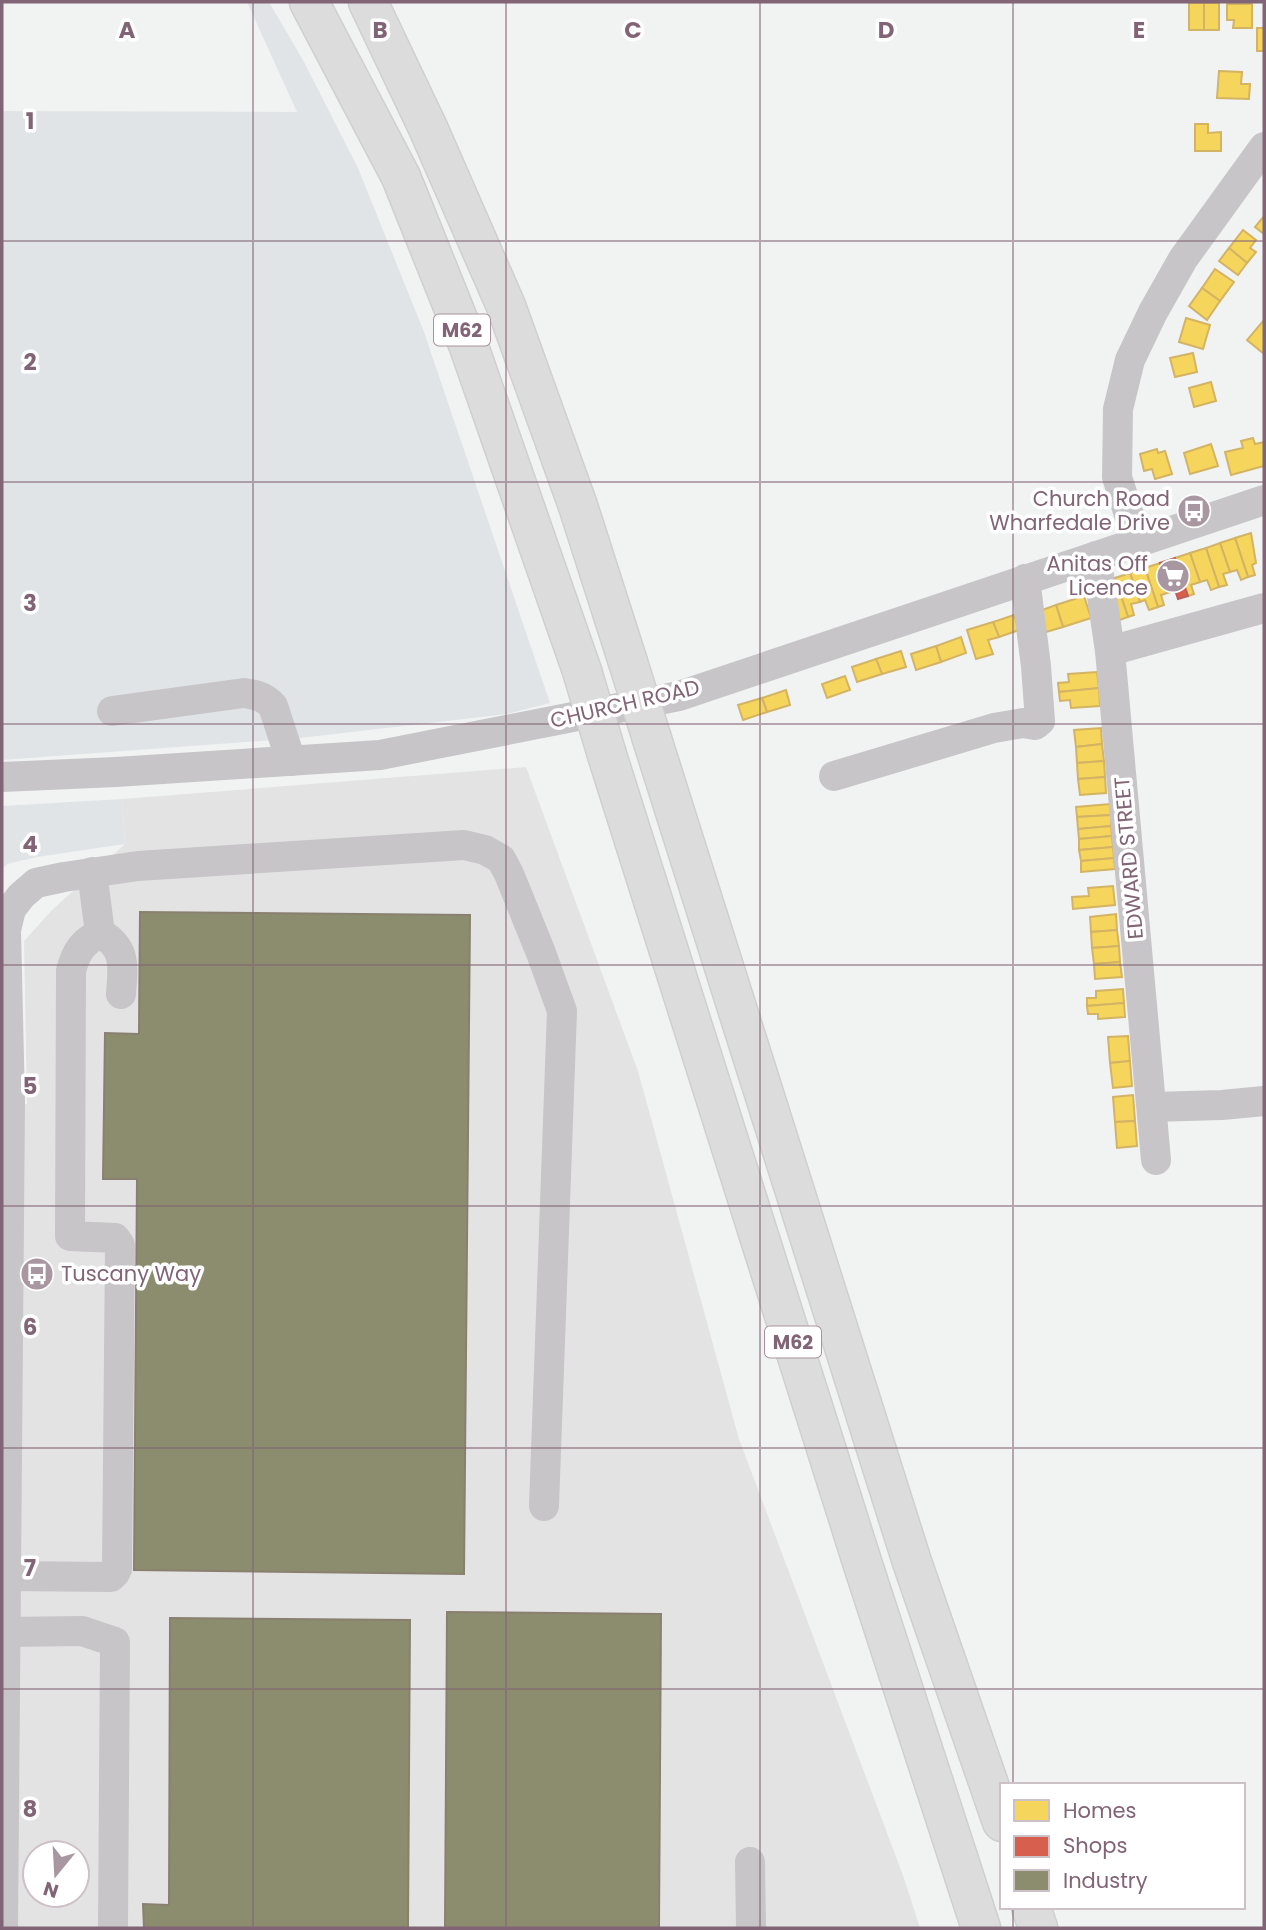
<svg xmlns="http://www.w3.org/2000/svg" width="1266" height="1930" font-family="Poppins,sans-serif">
<rect width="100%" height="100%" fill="#f1f3f3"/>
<path fill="#e4e3e4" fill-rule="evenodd" d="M526 767 638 1071 739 1439 904 1878 920 1928H2V1104H27L24 941 52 910 125 844 122 799ZM35 1853H77V1895H35Z"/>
<g fill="#e1e4e7">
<path d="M247 2H269L303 60 358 168 424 332 550 703 507 714 300 738 2 760V111L297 112Z"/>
<path d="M122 799 125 844 37 857 7 864 2 870V806Z"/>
</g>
<g fill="#f6d55c" stroke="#d3b364" stroke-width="2">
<rect x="1189" y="3" width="15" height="27"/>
<rect x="1204" y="3" width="15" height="27"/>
<path d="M1227 4H1252V28H1233L1234 20H1227Z"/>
<rect x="1257" y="28" width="7" height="23"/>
<path d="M1219 71 1242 72 1241 84H1250L1249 99 1217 98Z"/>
<path d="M1195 124H1208V133L1221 132V151H1195Z"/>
<path d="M1264 216V234L1255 227Z"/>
<path d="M1243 230 1256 240 1250 248 1256 252 1247 263 1229 248Z"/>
<path d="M1229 248 1247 263 1238 275 1219 261Z"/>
<path d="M1215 269 1234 282 1220 301 1202 288Z"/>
<path d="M1202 288 1220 301 1207 320 1189 306Z"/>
<path d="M1186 318 1210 325 1203 349 1179 342Z"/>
<path d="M1264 320V354L1247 340Z"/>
<path d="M1193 353 1197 372 1175 377 1170 358Z"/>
<path d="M1211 382 1216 401 1194 407 1189 388Z"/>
<path d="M1253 438 1255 444 1264 442V466L1231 475 1225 452 1243 448 1241 441Z"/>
<path d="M1211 444 1218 466 1190 474 1184 453Z"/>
<path d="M1157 449 1158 453 1165 451 1172 474 1155 479 1152 469 1144 471 1140 454Z"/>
<path d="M1251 533 1256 563 1252 565 1255 575 1248 577 1235 538Z"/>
<path d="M1235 538 1248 577 1241 580 1237 570 1230 572 1220 543Z"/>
<path d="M1220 543 1230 572 1223 574 1227 585 1219 587 1206 548Z"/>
<path d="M1206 548 1219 587 1211 590 1207 580 1200 582 1190 553Z"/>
<path d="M1190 553 1200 582 1191 585 1194 594 1188 596 1175 558Z"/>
<path d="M1160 563 1170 592 1161 595 1164 605 1158 607 1145 568Z"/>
<path d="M1145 568 1158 607 1149 610 1145 600 1140 602 1130 573Z"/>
<path d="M1130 573 1140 602 1131 604 1134 615 1128 617 1115 578Z"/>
<path d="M1115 578 1128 617 1120 620 1105 581Z"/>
<path d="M1084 596 1091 618 1063 627 1056 605Z"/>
<path d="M1056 605 1063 627 1046 632 1039 611Z"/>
<path d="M1014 615 1019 630 999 637 993 622Z"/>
<path d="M993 622 999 637 988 640 993 654 976 659 967 630Z"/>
<path d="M961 637 966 653 941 662 936 646Z"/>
<path d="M936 646 941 662 916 670 911 654Z"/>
<path d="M901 651 906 667 882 674 876 659Z"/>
<path d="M876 659 882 674 857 682 852 667Z"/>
<path d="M1097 672 1099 688 1059 692 1058 683 1069 682 1068 674Z"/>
<path d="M845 676 850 690 827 698 822 684Z"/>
<path d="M1099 688 1100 706 1071 708 1070 700 1060 701 1059 692Z"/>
<path d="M786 690 790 705 767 712 762 698Z"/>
<path d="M762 698 767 712 743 720 738 705Z"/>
<path d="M1101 728 1102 744 1076 747 1074 730Z"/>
<path d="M1102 744 1104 761 1077 763 1076 747Z"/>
<path d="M1104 761 1105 777 1078 779 1077 763Z"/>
<path d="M1105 777 1106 793 1080 795 1078 779Z"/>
<path d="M1110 804 1111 815 1077 817 1076 807Z"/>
<path d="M1111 815V826L1078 829 1077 817Z"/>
<path d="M1111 826 1112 836 1079 839 1078 829Z"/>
<path d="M1112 836 1113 847 1079 850V839Z"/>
<path d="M1113 847 1114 858 1081 861 1079 850Z"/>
<path d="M1114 858 1115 869 1081 872V861Z"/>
<path d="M1113 886 1115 905 1073 909 1072 897 1089 896 1088 888Z"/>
<path d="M1116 914 1117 930 1091 932 1090 917Z"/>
<path d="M1117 930 1119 946 1092 948 1091 932Z"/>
<path d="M1119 946 1120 962 1094 964 1092 948Z"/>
<path d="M1120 962 1122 977 1095 979 1094 964Z"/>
<path d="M1123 989 1124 1003 1087 1006V998H1096V991Z"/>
<path d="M1124 1003 1125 1017 1098 1019V1014H1088L1087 1006Z"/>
<path d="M1128 1036 1130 1061 1110 1063 1108 1037Z"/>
<path d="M1130 1061 1132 1086 1113 1088 1110 1063Z"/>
<path d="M1133 1095 1135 1121 1115 1122 1113 1097Z"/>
<path d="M1135 1121 1137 1146 1117 1148 1115 1122Z"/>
</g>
<path fill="#d6604d" stroke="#bc6159" stroke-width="2" d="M1175 558 1188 596 1178 599 1175 590 1170 592 1160 563Z"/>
<g fill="#8c8c6e" stroke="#898070" stroke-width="2">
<path d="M140 912 470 915 464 1574 134 1570 137 1179H103L105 1033 139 1034Z"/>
<path d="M447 1612 661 1614 659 1928H445Z"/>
<path d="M170 1618 410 1620 408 1928H144L143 1904 169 1905Z"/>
</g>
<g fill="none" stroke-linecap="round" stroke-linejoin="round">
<defs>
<g id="highway">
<path d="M309 2 401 177 468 344 582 671"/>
<path d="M368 2 428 128 506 306 578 506 627 659"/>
<path d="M652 739 912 1562 1002 1822"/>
<path d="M607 755 863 1565 981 1928"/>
<path d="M1031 1907 1038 1928"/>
</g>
</defs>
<use href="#highway" stroke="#d0cfd0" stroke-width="41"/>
<g stroke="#c7c5c7" stroke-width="30">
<path d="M1138 543 1117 477 1118 409 1130 360 1153 312 1183 259 1264 147"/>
<path d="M1096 556 1110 651 1156 1160"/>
<path d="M1110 651 1264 608"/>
<path d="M112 711 244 693C256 695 264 696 273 706L291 761"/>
<path d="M834 776 994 728 1023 723 1035 725 1040 721 1036 666 1025 579"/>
<path d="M2 777 116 772 380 755 679 696 1264 500"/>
<path d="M100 933C127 948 123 967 121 994"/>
<path d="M2 1102H10L3 1928"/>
<path d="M10 1102 6 930 11 909 21 896 36 883 64 877 138 866 464 845 485 850 501 859 509 874 541 953 562 1011 544 1506"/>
<path d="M1152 1107 1222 1105 1264 1101"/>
<path d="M6 1576 111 1577 115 1573 117 1569 120 1245 115 1238 70 1236 71 971C76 951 83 942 100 933L92 872"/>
<path d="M6 1632 82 1631 115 1642 113 1928"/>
<path d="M750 1862 751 1928"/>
</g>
<use href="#highway" stroke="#dddcdd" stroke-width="38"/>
<defs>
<g id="highway-bridge">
<path d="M627 659 652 739"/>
<path d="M582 671 607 755"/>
</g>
</defs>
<use href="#highway-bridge" stroke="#d0cfd0" stroke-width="41" stroke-linecap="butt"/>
<use href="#highway-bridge" stroke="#dddcdd" stroke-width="38"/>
</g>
<path fill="none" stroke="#816475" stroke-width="2" stroke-opacity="0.55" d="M253 2V1928M506 2V1928M760 2V1928M1013 2V1785M2 241H1264M2 482H1264M2 724H1264M2 965H1264M2 1206H1264M2 1448H1264M2 1689H1264M1013 1907V1928"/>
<defs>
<symbol id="bus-disc" viewBox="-11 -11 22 22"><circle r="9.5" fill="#a896a1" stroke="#fff"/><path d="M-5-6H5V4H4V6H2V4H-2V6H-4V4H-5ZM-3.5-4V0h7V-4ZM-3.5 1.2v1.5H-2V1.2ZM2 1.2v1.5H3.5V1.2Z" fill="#fff"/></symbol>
<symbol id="supermarket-disc" viewBox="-11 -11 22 22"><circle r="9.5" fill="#a896a1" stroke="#fff"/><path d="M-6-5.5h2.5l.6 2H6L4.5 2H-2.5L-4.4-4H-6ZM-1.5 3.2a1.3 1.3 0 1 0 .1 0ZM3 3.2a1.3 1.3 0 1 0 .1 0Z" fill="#fff"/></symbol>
</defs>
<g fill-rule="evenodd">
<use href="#bus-disc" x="1175" y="492" width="38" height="38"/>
<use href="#supermarket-disc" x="1154" y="557" width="38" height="38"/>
<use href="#bus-disc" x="18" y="1255" width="38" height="38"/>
</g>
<g text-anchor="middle" stroke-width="7" stroke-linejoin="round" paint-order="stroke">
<g fill="#fff" stroke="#a7929e" stroke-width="2">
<rect x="434" y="314.5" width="56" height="31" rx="5"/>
<rect x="765" y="1326.5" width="56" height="31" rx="5"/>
</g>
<g font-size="19" font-weight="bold" fill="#816475">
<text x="462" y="337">M62</text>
<text x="793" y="1349">M62</text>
</g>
<g font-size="21" fill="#816475" stroke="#fff" text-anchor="end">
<text x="1170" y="506">Church Road<tspan x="1170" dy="24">Wharfedale Drive</tspan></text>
<text x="1148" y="571">Anitas Off<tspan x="1148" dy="24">Licence</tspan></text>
<text x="61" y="1281" text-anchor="start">Tuscany Way</text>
</g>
<g font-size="21" fill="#816475" stroke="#fff">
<text transform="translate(625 704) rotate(-13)" y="7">CHURCH ROAD</text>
<text transform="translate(1129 858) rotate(-95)" y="7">EDWARD STREET</text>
</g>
</g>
<g font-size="23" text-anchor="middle" font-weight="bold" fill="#816475" stroke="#fff" stroke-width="7" stroke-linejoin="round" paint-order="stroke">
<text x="127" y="38">A</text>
<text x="380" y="38">B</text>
<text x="633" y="38">C</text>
<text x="886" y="38">D</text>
<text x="1139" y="38">E</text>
<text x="30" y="129">1</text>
<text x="30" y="370">2</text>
<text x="30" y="611">3</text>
<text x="30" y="852">4</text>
<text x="30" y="1094">5</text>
<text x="30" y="1335">6</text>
<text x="30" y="1576">7</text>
<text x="30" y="1817">8</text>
</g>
<rect width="1266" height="1930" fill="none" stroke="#816475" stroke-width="7"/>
<rect x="1000" y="1783" width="245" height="126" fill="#ffffff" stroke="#cdc1c8" stroke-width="2"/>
<rect x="1014" y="1800" width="35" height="21" fill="#f6d55c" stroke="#cdc1c8" stroke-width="2"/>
<text x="1063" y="1818" font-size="21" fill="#816475">Homes</text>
<rect x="1014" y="1836" width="35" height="21" fill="#d6604d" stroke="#cdc1c8" stroke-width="2"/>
<text x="1063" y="1853" font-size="21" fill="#816475">Shops</text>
<rect x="1014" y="1870" width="35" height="21" fill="#8c8c6e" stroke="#cdc1c8" stroke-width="2"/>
<text x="1063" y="1888" font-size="21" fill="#816475">Industry</text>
<g transform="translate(56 1874) rotate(198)"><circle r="33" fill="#ffffff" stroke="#cdc1c8" stroke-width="2"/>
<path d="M0-5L12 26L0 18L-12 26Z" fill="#a896a1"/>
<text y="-10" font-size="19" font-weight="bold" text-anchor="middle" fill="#816475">N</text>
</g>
</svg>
